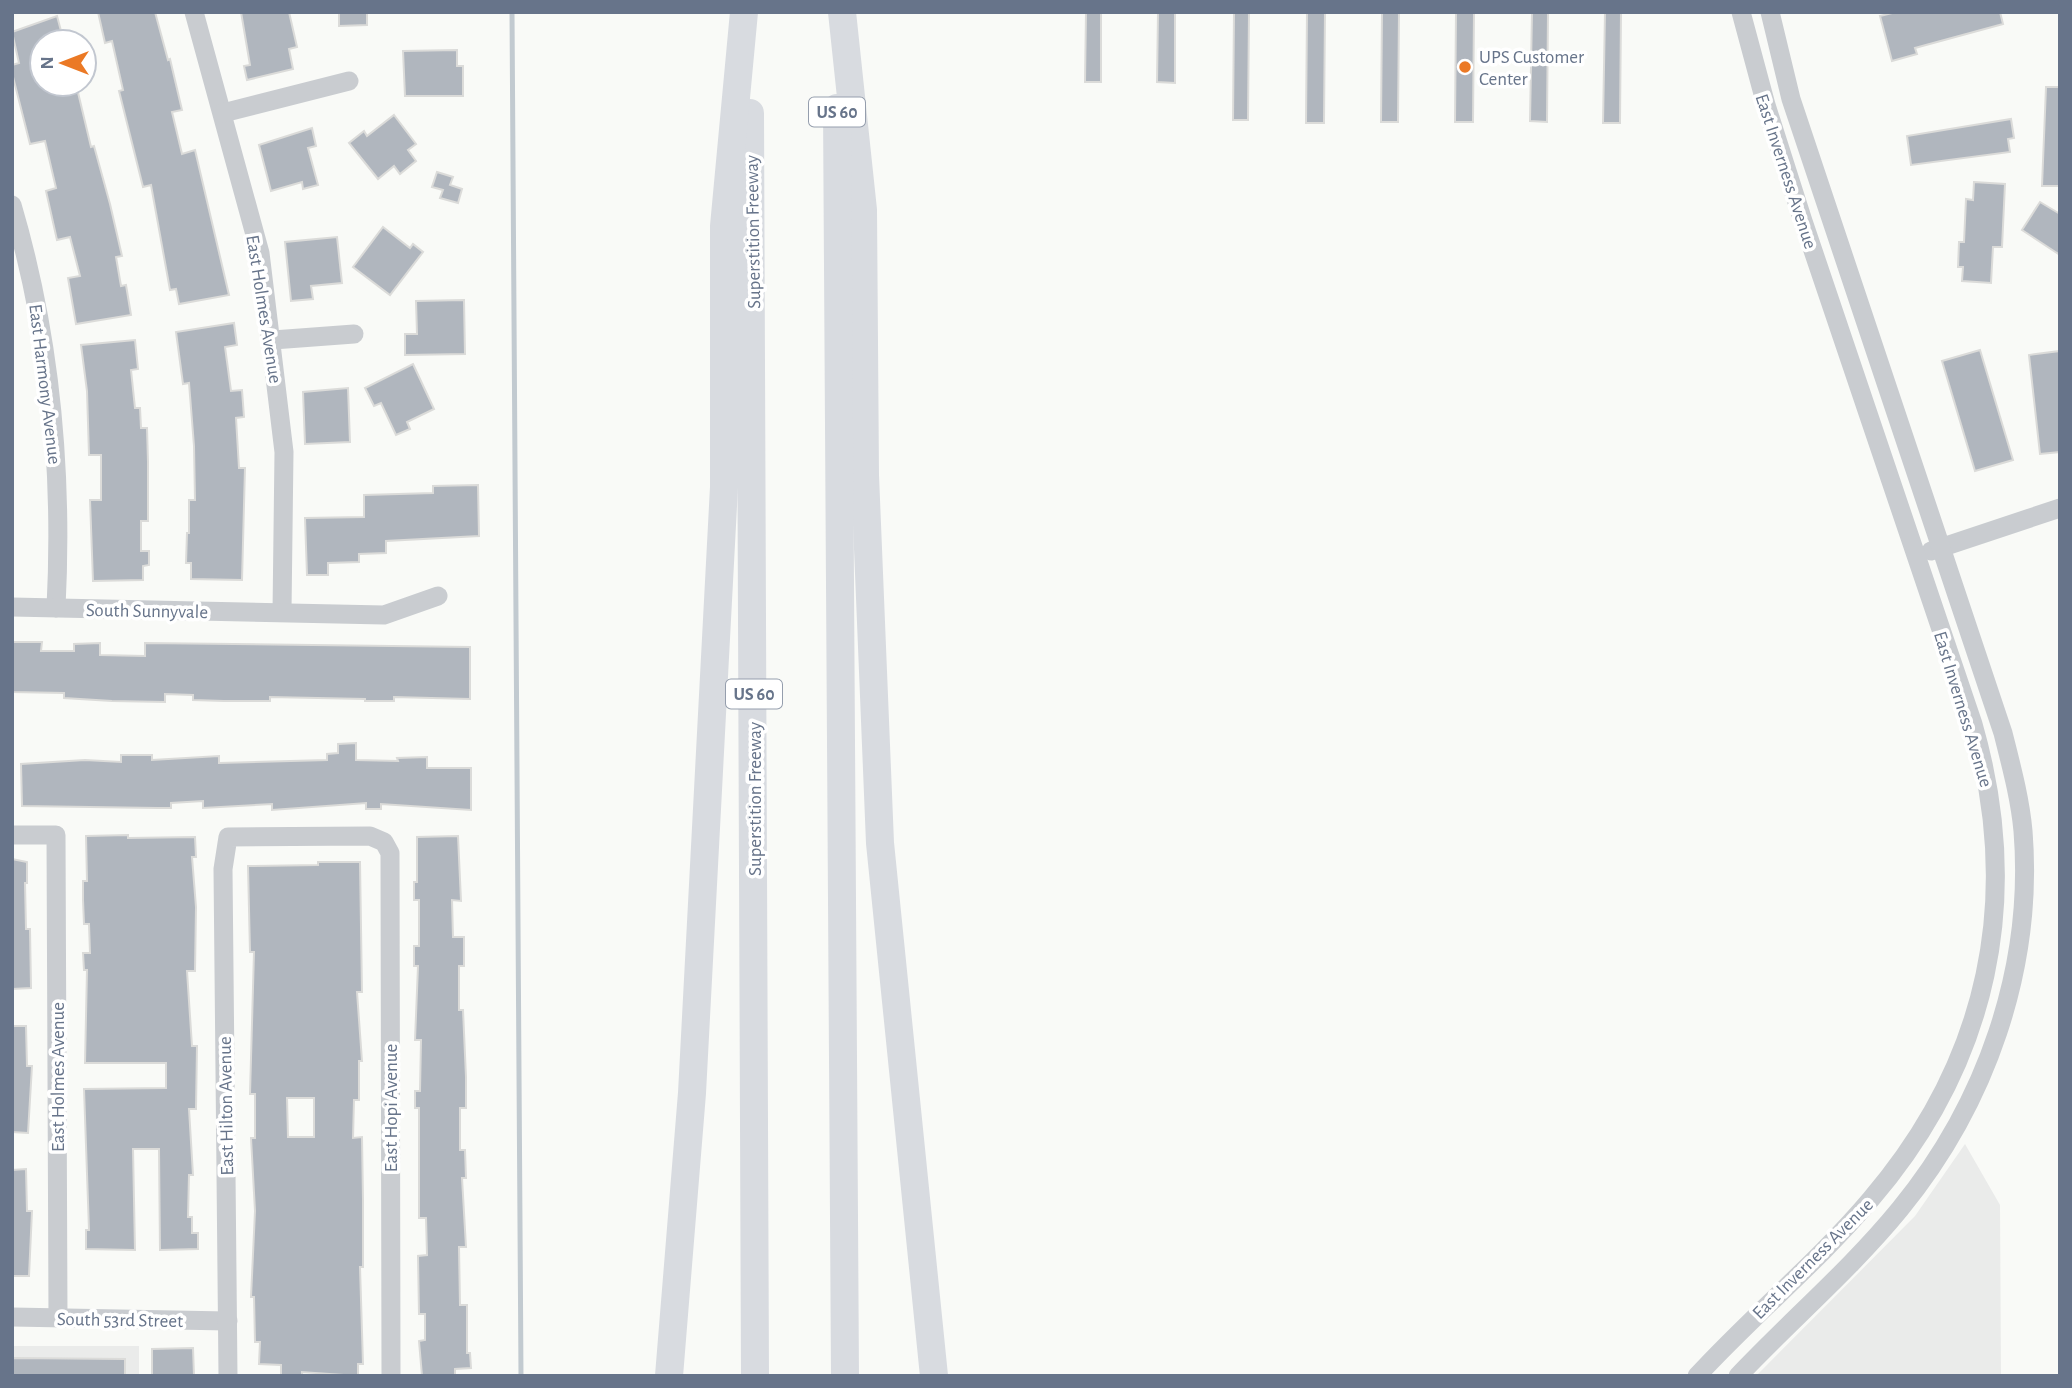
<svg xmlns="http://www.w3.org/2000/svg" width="2072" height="1388" font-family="'Alegreya Sans',sans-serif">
<rect width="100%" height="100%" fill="#f9faf7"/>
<g fill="#eaebea">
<path d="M1965 1144 2000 1205 2001 1376H1756L1915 1216Z"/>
<rect x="12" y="1346" width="127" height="30"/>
</g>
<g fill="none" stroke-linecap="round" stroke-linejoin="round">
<path stroke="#c2cad0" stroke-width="5" d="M512 12 521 1376"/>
</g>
<g fill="#b0b6be" stroke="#dbdbd9" stroke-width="2" fill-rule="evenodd">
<path d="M98 12H155L168 60 170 59 182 110 172 112 182 154 195 150 229 295 179 304 176 289 170 290 151 185 143 187 119 91 123 90 112 41 105 43Z"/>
<path d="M241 12H289L297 47 289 49 293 69 247 80 244 66 250 65Z"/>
<path d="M339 12H367V25L339 26Z"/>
<path d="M1086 12H1101V82H1085Z"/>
<path d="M1158 12H1175V83L1157 82Z"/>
<path d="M1234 12H1249L1248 120H1233Z"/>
<path d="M1307 12H1325L1324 123H1306Z"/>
<path d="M1382 12H1399L1398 122H1381Z"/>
<path d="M1456 12H1474L1473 122H1455Z"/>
<path d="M1532 12H1548L1547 122 1530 121Z"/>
<path d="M1605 12H1621L1620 123H1603Z"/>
<path d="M1896 12H2000L2003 24 1915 48 1917 54 1892 61 1880 16Z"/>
<path d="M57 16 64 42H42V84H76L91 147 94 146 110 204 122 256 116 257 121 286 126 285 131 315 76 324 68 278 80 276 70 237 57 240 46 191 56 188 45 141 30 144 12 73V65L19 63 12 32Z"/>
<path d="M457 50V66H463V96H405L403 51Z"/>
<path d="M2046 87H2060V186H2042Z"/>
<path d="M394 115 416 144 408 150 416 161 400 174 394 166 378 179 349 143 364 131 367 136Z"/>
<path d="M2011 119 2014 138 2008 139 2010 152 1911 165 1907 136Z"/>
<path d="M312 128 316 146 308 148 318 185 303 189 302 182 271 191 259 145Z"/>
<path d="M437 172 453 177 450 185 462 189 458 203 440 198 443 190 432 187Z"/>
<path d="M1974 182 2005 184 2002 247H1993L1991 283 1962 281 1963 267H1958L1959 242H1964L1966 199 1973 200Z"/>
<path d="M2040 202 2060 214V255L2022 230Z"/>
<path d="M383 227 410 248 413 244 423 252 390 295 353 267Z"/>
<path d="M337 237 342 283 311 286 313 299 291 301 285 242Z"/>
<path d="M464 300 465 354 405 355V334H417L416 301Z"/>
<path d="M234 323 237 345 225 347 231 391 242 390 244 417 236 418 239 468H245L242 580 191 579V563H186L187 533H189V500H195L194 446 189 383 183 384 176 332Z"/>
<path d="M135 340 138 369 131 370 135 408H140L141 428H147L148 462V521H141V551H149V565L143 566V580L93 581 90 500H101V455H89L87 391 81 345Z"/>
<path d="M1980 350 2013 460 1975 471 1942 361Z"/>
<path d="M2060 351V452L2040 454 2029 355Z"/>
<path d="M413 364 434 409 407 422 410 429 396 435 381 403 374 406 365 388Z"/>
<path d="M348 388 350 442 305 444 303 392Z"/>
<path d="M478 485 479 536 386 541V553L359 554V562L328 563V575H307L305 518 364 517V495L433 493V486Z"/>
<path d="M12 642H42L41 651H74V644L100 643V655L145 656V643L470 647V699L394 697V701H365V699L270 697V701H224L193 700V695L165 694V702L112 701 64 698V693L12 692Z"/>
<path d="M356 743V760L398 761 397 758 427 757V768H471V810L381 804V809H366V803L272 810V804L203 808V801L171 803V808H158L22 806 21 764 85 760 121 762V755H152V760L219 756V763L327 760V754L338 753V744Z"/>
<path d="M128 835V838L195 837 196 857H192L196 907 195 971H187L192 1046H197L196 1109H189L193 1175H189L188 1217H192V1233H198V1249L160 1250 159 1149H133L135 1250 86 1249V1230H89L84 1089 166 1088V1063H85L87 970H84L83 953H90L89 924H84L83 900V881H87L86 836Z"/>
<path d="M458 836 461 901 452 900 453 937H464V966H459V1010H463L466 1077V1108H460V1150H465L466 1178H462L466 1247H459L460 1305H467V1353H470L471 1368 455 1369V1376H422L419 1341 425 1340V1314H419L418 1256 427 1255 426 1218H419V1108H415V1091H420L421 1040H415L418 966H414V946H419V900H414V882H417V837Z"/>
<path d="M12 859 27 862V883H25L26 929H30L31 988 12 989Z"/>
<path d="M318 862H360L362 992H357L362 1061H359V1100H354L353 1138 362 1137 363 1200V1267H360L363 1364H358V1376L302 1372V1376H281V1365L259 1364 260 1342H255L254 1297H251L255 1211 251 1138H255V1094H250L254 952H250L248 866 318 865ZM287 1098H314V1137H288Z"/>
<path d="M12 1026H26L27 1066H32L28 1133 12 1132Z"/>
<path d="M26 1169 27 1211H32L29 1276H12V1170Z"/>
<path d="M193 1348 194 1376H152V1349Z"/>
<path d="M12 1358 125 1359V1376H12Z"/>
</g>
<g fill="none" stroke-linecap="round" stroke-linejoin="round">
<g stroke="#c9ccd0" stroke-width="19">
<path d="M194 12 260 253 284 452 282 612"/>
<path d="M223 113 349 81"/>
<path d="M12 205C51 337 63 471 56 608"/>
<path d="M273 340 354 334"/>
<path d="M1931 551 2060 508"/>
<path d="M12 607 384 615 438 596"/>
<path d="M12 835H56L58 1318"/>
<path d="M12 1317 228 1321"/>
<path d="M228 1376 223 869 228 837 370 836 384 842 390 853 391 1376"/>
<path d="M1697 1376C1753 1315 1818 1262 1871 1199 1989 1061 2023 898 1973 724L1803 221 1766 105 1741 12"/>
<path d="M1738 1376C1791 1320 1851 1269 1900 1209 1986 1104 2034 968 2023 831 2020 798 2011 765 2003 733L1791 99 1770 12"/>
</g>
<g stroke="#d8dbe0" stroke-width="28">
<path d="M842 12 863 210 865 475 880 843 934 1376"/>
<path d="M837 108 845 1376"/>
<path d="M750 113 755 1376"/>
<path d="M669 1376 692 1093 724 487V226L744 12"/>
</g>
</g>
<circle fill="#eb7925" stroke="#fff" stroke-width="2.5" cx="1465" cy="67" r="7"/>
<g text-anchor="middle" stroke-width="7" stroke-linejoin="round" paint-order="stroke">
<g fill="#fff" stroke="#959ead" stroke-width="2">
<rect x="809" y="97.5" width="56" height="29" rx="5"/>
<rect x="726" y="679.5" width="56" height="29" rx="5"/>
</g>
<g font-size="18" font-weight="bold" fill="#67748a">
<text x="837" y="118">US 60</text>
<text x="754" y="700">US 60</text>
</g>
<g font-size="19" fill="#67748a" stroke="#fff" text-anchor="start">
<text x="1479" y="63">UPS Customer<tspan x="1479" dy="22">Center</tspan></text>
</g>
<g font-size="19" fill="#67748a" stroke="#fff">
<text transform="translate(1787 171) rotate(72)" y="7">East Inverness Avenue</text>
<text transform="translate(752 232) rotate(-91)" y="7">Superstition Freeway</text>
<text transform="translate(265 309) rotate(81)" y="7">East Holmes Avenue</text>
<text transform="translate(46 384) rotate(83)" y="7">East Harmony Avenue</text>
<text transform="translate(147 610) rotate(1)" y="7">South Sunnyvale</text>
<text transform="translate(1964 709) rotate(73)" y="7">East Inverness Avenue</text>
<text transform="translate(754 799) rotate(-90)" y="7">Superstition Freeway</text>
<text transform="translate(57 1077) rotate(-90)" y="7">East Holmes Avenue</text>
<text transform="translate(225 1106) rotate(-91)" y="7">East Hilton Avenue</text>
<text transform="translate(390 1108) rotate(-90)" y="7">East Hopi Avenue</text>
<text transform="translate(1812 1258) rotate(-45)" y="7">East Inverness Avenue</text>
<text transform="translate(120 1319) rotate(1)" y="7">South 53rd Street</text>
</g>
</g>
<rect width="2072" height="1388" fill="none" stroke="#67748a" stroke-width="28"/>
<g transform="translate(63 63) rotate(270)"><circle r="33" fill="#ffffff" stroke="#c2c7d0" stroke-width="2"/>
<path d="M0-5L12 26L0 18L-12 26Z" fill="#eb7925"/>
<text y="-10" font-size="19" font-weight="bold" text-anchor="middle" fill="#67748a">N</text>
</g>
</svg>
